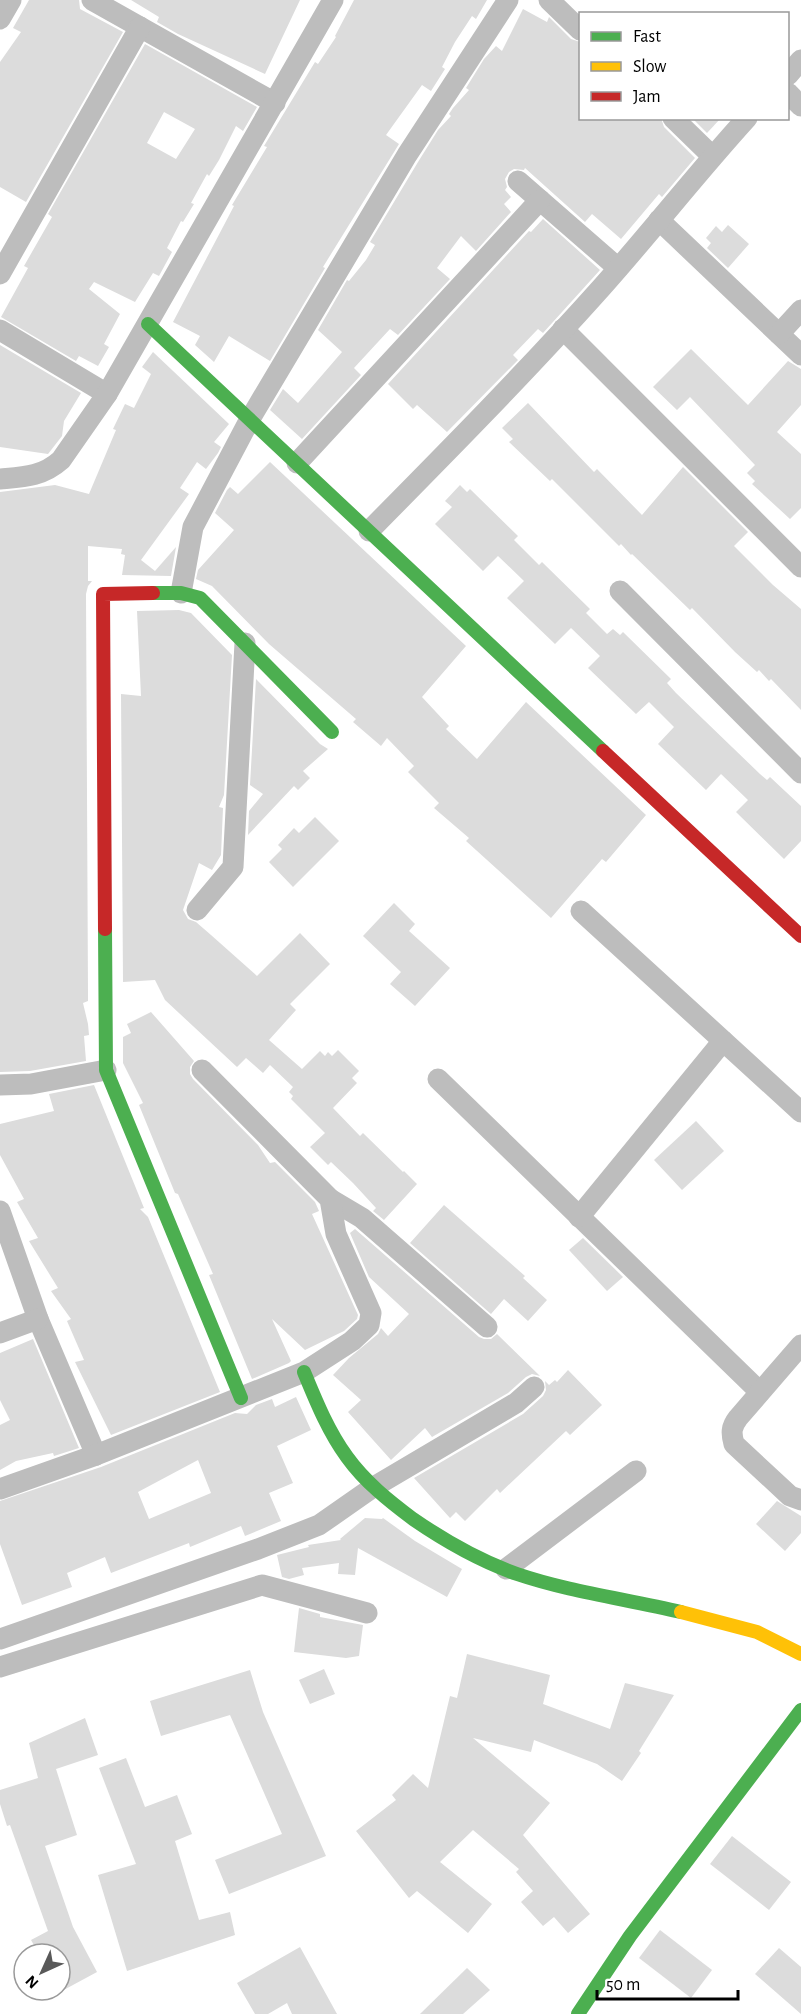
<svg xmlns="http://www.w3.org/2000/svg" width="801" height="2014" font-family="'Alegreya Sans',sans-serif">
<rect width="100%" height="100%" fill="#fff"/>
<g fill="#dcdcdc" fill-rule="evenodd">
<path d="M29 0H79L80 9 123 32 26 202 0 187V62L21 32 13 28Z"/>
<path d="M131 0H300L265 74 178 34 157 22 159 17Z"/>
<path d="M354 0H487L476 19 472 16 455 42 442 67 445 69 431 91 422 85 386 135 399 144 323 267 325 268 270 361 229 336 214 362 195 345 200 336 173 322 234 206 232 205 267 147 264 146 315 62 318 64 336 37 335 36Z"/>
<path d="M523 9 547 22 549 17 571 39 580 42V118H661L664 127 695 158 662 197 659 194 621 239 592 214 585 222 525 168 524 170 514 169 509 172 505 179 507 187 505 190 511 197 504 204 511 212 476 251 461 236 437 268 450 279 398 335 390 329 354 368 361 375 302 439 270 410 283 389 298 403 342 352 318 330 347 280 349 281 366 260 375 245 370 242 418 162 438 130 451 116 449 114 453 108 469 90 466 88 484 59 496 46 502 51Z"/>
<path d="M145 44 257 107 243 131 236 126 219 160 209 176 207 174 191 203 194 204 183 222 181 221 167 248 172 252 159 276 153 273 135 302 94 282 89 289 120 314 104 344 109 347 98 366 79 356 76 361 1 317 28 268 24 266 52 217 48 214ZM164 112 195 129 176 159 147 143Z"/>
<path d="M692 118H721L707 133Z"/>
<path d="M543 219 600 270 543 333 538 329 513 355 518 360 447 432 417 405 413 409 388 384 529 231 531 232Z"/>
<path d="M728 225 749 244 728 268 707 248 711 243 706 238 716 226 722 232Z"/>
<path d="M0 345 81 393 64 421 62 436 48 454 0 447Z"/>
<path d="M691 349 748 405 788 361 801 369V405L777 432 801 454V508L790 519 752 484 755 481 747 473 755 465 690 397 677 410 653 387Z"/>
<path d="M153 352 229 424 214 442 221 447 218 453 206 469 197 462 180 488 189 494 141 560 155 571 176 547 171 576 122 575 125 555 121 554 122 549 88 546V581H92L88 586 86 594 88 994V1001L83 1003 88 1024 89 1035 84 1036 86 1061 30 1071 0 1072V492L55 485 89 494 116 430 113 429 125 404 134 408 151 374 142 367Z"/>
<path d="M528 403 594 472 597 469 642 515 683 467 748 532 734 546 773 585 801 609V710L771 679 769 681 759 670 757 672 735 652 692 608 690 610 632 554 631 555 621 544 619 546 552 479 550 481 509 442 513 439 502 428Z"/>
<path d="M270 462 466 646 422 697 449 726 446 729 477 759 526 702 646 815 606 862 602 859 551 918 466 841 469 838 434 808 439 803 408 772 414 766 387 738 381 746 353 722 356 719 269 644 212 586 196 579 198 570 234 530 215 513 227 490 230 487 238 494Z"/>
<path d="M460 485 467 492 470 489 518 536 514 540 539 565 542 562 590 609 586 613 607 634 613 629 620 635 623 632 671 679 667 683 676 693 760 774 767 780 770 777 801 806V841L784 859 736 812 748 800 721 774 706 790 658 744 674 727 649 702 636 714 588 668 600 656 571 628 555 644 507 598 524 581 498 556 483 571 435 524 452 507 445 501Z"/>
<path d="M179 610 191 613 232 655 224 795 219 807 223 808 221 855 212 870 199 863 183 910 188 919 196 922 211 935 257 976 300 933 330 964 290 1004 296 1010 269 1040 302 1069 320 1051 325 1056 328 1052 332 1056 338 1050 359 1071 352 1078 357 1083 333 1108 360 1136 363 1133 403 1172 404 1171 417 1184 384 1220 373 1211 376 1208 353 1183 331 1162 328 1165 310 1147 325 1133 291 1099 293 1096 289 1092 293 1087 270 1065 263 1073 246 1058 237 1067 165 1000 155 980 123 982 121 694 141 696 137 611Z"/>
<path d="M256 679 320 744 328 749 303 771 310 778 298 790 294 786 248 835 249 811 263 794 250 785Z"/>
<path d="M315 817 339 841 293 887 269 862 282 849 278 845 294 828 299 833Z"/>
<path d="M394 903 415 924 409 931 450 968 415 1006 390 984 401 972 363 936Z"/>
<path d="M151 1012 194 1061 190 1067V1074L193 1079 258 1145 270 1163 275 1162 315 1202 319 1211 312 1214 358 1315 357 1319 344 1331 305 1350 272 1319 291 1361 289 1363 252 1379 209 1275 213 1274 178 1194 175 1193 139 1105 143 1103 123 1063V1037L131 1033 127 1024Z"/>
<path d="M94 1085 144 1208 140 1209 148 1217 220 1392 111 1435 75 1362 84 1360 67 1321 71 1319 51 1291 58 1288 29 1241 38 1238 17 1202 24 1199 0 1155V1124L54 1111 49 1094Z"/>
<path d="M696 1121 724 1151 682 1190 654 1160Z"/>
<path d="M444 1205 525 1276 523 1278 547 1300 528 1321 504 1299 491 1314 410 1243Z"/>
<path d="M355 1229 479 1337 484 1339H491L497 1334 540 1376 532 1374 526 1377 508 1393 432 1437 425 1428 391 1460 348 1412 361 1400 333 1375 349 1358 378 1334 381 1328 388 1336 409 1314 369 1277 350 1233Z"/>
<path d="M583 1238 623 1277 607 1291 569 1250Z"/>
<path d="M33 1339 79 1448 54 1456 53 1453 16 1461 0 1470V1425L10 1420 0 1400V1353Z"/>
<path d="M568 1370 602 1405 570 1435 566 1431 500 1493 497 1489 465 1521 456 1512 450 1518 414 1478 523 1414 543 1396 546 1390 545 1381 549 1385 555 1380 557 1382Z"/>
<path d="M296 1397 311 1430 277 1446 293 1483 269 1493 281 1521 245 1536 241 1526 190 1547 189 1543 111 1573 105 1557 67 1573 72 1587 22 1605 0 1544V1501L101 1467 235 1413 247 1414 256 1405 272 1399 275 1407ZM198 1460 211 1493 149 1519 138 1492Z"/>
<path d="M777 1501 801 1516V1533L785 1551 756 1524Z"/>
<path d="M365 1518 382 1519 383 1518 415 1541 462 1569 447 1597 358 1548 355 1575 338 1574 339 1563 302 1568 304 1575 289 1579 282 1577 277 1555 309 1547 308 1545 341 1540 340 1539Z"/>
<path d="M299 1608 320 1614V1617L363 1625 359 1656 346 1658 294 1652Z"/>
<path d="M467 1654 550 1675 543 1704 610 1729 625 1683 674 1695 639 1751 641 1753 622 1781 597 1764 534 1740 531 1752 473 1738 550 1803 523 1835 590 1914 568 1933 554 1917 543 1926 521 1902 533 1891 516 1872 519 1869 473 1830 440 1862 492 1904 468 1933 417 1891 409 1898 356 1831 396 1800 392 1795 413 1774 428 1788 450 1696 457 1698Z"/>
<path d="M324 1669 335 1694 310 1704 299 1680Z"/>
<path d="M250 1670 263 1712 326 1856 229 1894 215 1860 282 1834 230 1715 161 1736 150 1701Z"/>
<path d="M85 1718 98 1755 56 1769 77 1835 45 1846 73 1927 97 1972 60 1992V1954H39L31 1940 48 1931 10 1825 7 1826 0 1804V1790L38 1778 29 1743Z"/>
<path d="M126 1758 145 1807 177 1795 192 1834 175 1841 199 1920 230 1912 235 1935 127 1971 98 1875 136 1864 99 1768Z"/>
<path d="M732 1836 791 1882 769 1910 710 1864Z"/>
<path d="M660 1930 712 1970 691 1998 639 1958Z"/>
<path d="M300 1947 337 2014H292L287 2003 268 2014H255L237 1983Z"/>
<path d="M779 1948 801 1967V2014L755 1974Z"/>
<path d="M467 1968 490 1990 463 2014H420Z"/>
</g>
<g fill="none" stroke-linecap="round" stroke-linejoin="round">
<g stroke="#bdbdbd" stroke-width="21">
<path d="M92 0 275 103"/>
<path d="M549 0 580 30"/>
<path d="M0 19 11 0"/>
<path d="M788 75 801 60"/>
<path d="M788 93 801 106"/>
<path d="M673 118 712 156"/>
<path d="M518 181 618 268"/>
<path d="M659 220 801 355"/>
<path d="M0 274 140 27"/>
<path d="M563 329 801 567"/>
<path d="M0 330 107 394"/>
<path d="M779 334 801 310"/>
<path d="M297 463 540 200"/>
<path d="M0 479C23 477 42 477 61 460L107 394 333 0"/>
<path d="M369 531C448 451 527 371 602 287 651 232 697 173 747 118"/>
<path d="M620 591 801 773"/>
<path d="M181 593 193 527 250 419 407 155 508 0"/>
<path d="M197 910 233 867 245 643"/>
<path d="M581 911 801 1112"/>
<path d="M438 1079 760 1392"/>
<path d="M0 1085 31 1084 106 1070"/>
<path d="M330 1199 362 1218 487 1327"/>
<path d="M0 1211 38 1319 96 1455"/>
<path d="M579 1217 723 1041"/>
<path d="M0 1333 38 1319"/>
<path d="M801 1345 738 1418C731 1427 731 1433 734 1444L790 1496 801 1500"/>
<path d="M0 1489 96 1455 304 1372 352 1341 369 1325 371 1313 336 1234 330 1199 202 1070"/>
<path d="M506 1569 636 1471"/>
<path d="M0 1639 258 1549 319 1525 372 1488 516 1403 534 1387"/>
<path d="M0 1667 262 1585 367 1613"/>
</g>
<g stroke="#4caf50" stroke-width="14">
<path d="M148 324 603 751"/>
<path d="M153 593H181L200 598 332 732"/>
<path d="M105 929 106 1070 241 1398"/>
<path d="M304 1372C316 1401 328 1431 347 1457 365 1482 389 1501 413 1519 445 1541 480 1561 517 1574 570 1592 627 1599 681 1612"/>
<path d="M578 2014 630 1936 801 1710"/>
</g>
<path stroke="#ffc107" stroke-width="14" d="M681 1612 757 1632 801 1654"/>
<g stroke="#c62828" stroke-width="14">
<path d="M603 751 801 936"/>
<path d="M105 929 103 594 153 593"/>
</g>
</g>
<rect x="579" y="12" width="210" height="108" fill="#ffffff" stroke="#999999" stroke-width="1.5"/>
<rect x="591" y="32" width="30" height="9" fill="#4caf50" stroke="#999999" stroke-width="1.5"/>
<text x="633" y="42" font-size="18" fill="#000000">Fast</text>
<rect x="591" y="62" width="30" height="9" fill="#ffc107" stroke="#999999" stroke-width="1.5"/>
<text x="633" y="72" font-size="18" fill="#000000">Slow</text>
<rect x="591" y="92" width="30" height="9" fill="#c62828" stroke="#999999" stroke-width="1.5"/>
<text x="633" y="102" font-size="18" fill="#000000">Jam</text>
<g transform="translate(42 1972) rotate(225)"><circle r="28" fill="#ffffff" stroke="#999999" stroke-width="1.5"/>
<path d="M0-4.5L10 22L0 15L-10 22Z" fill="#595959"/>
<text y="-9" font-size="16" font-weight="bold" text-anchor="middle" fill="#000000">N</text>
</g>
<path d="M597 1990v9h141v-9" fill="none" stroke="#000000" stroke-width="3"/>
<text x="606" y="1990" font-size="18" fill="#000000" stroke="#ffffff" stroke-width="4.5" paint-order="stroke">50 m</text>
</svg>
